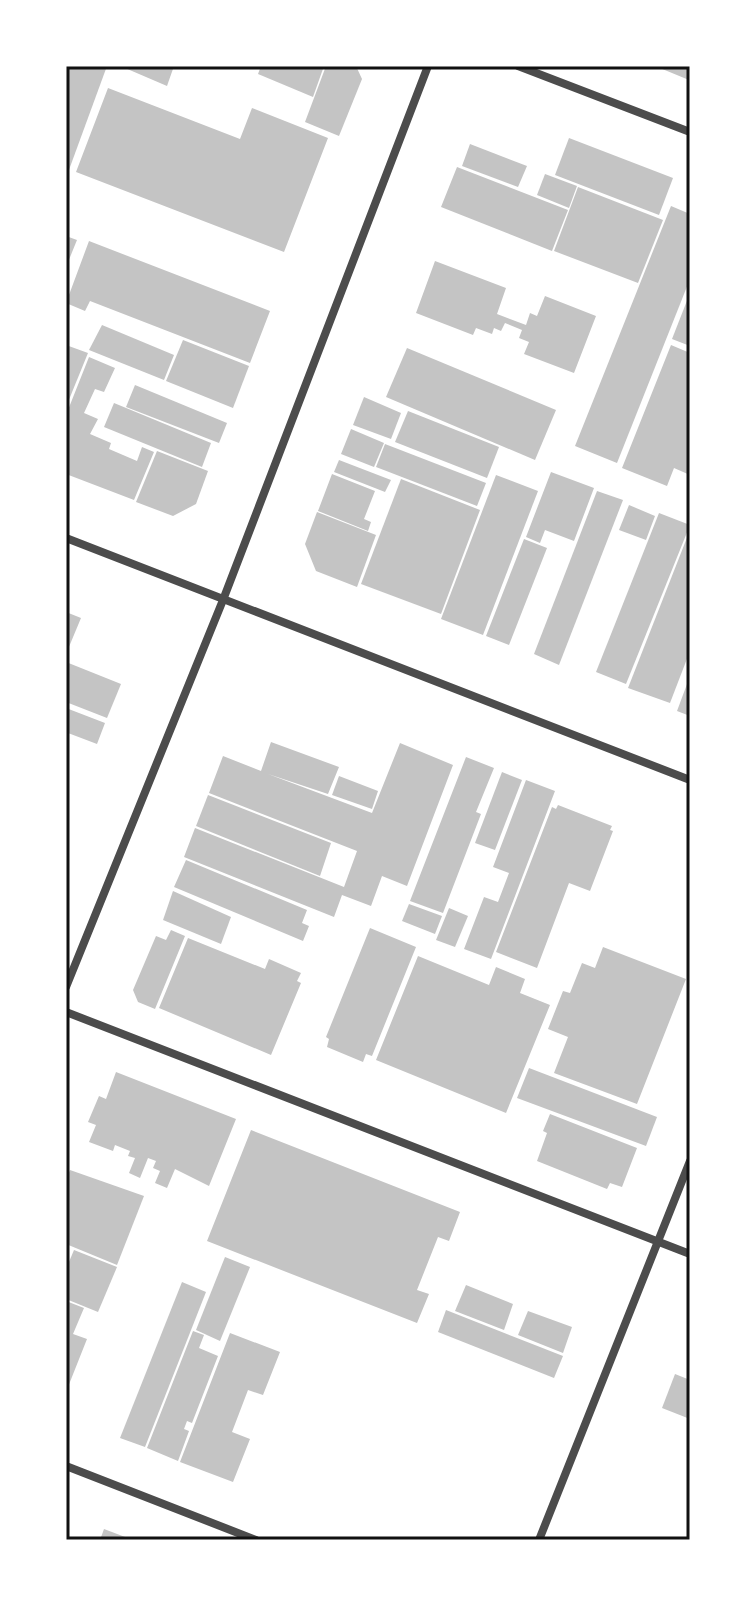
<svg xmlns="http://www.w3.org/2000/svg" width="756" height="1606" font-family="'Public Sans',sans-serif">
<rect width="100%" height="100%" fill="#fff"/>
<g fill="#c4c4c4">
<path d="M66 66H107L66 178Z"/>
<path d="M126 66H174L167 86 125 68Z"/>
<path d="M261 66H324L313 97 258 74Z"/>
<path d="M326 66H356L362 79 339 136 305 122Z"/>
<path d="M655 66H690V76L689 80Z"/>
<path d="M108 88 240 139 252 108 328 138 284 252 76 172Z"/>
<path d="M569 138 673 178 659 215 555 175Z"/>
<path d="M470 144 527 166 518 187 462 166Z"/>
<path d="M457 167 568 210 552 251 441 207Z"/>
<path d="M545 174 577 186 569 208 537 195Z"/>
<path d="M578 187 663 220 638 283 554 251Z"/>
<path d="M671 206 690 214V279L617 463 575 446Z"/>
<path d="M66 236 77 240 66 267Z"/>
<path d="M89 241 270 311 250 363 90 301 85 311 66 303Z"/>
<path d="M435 261 506 288 497 314 526 325 530 313 537 316 545 296 596 316 574 373 524 354 529 342 519 338 522 330 505 323 501 331 494 328 492 334 476 328 473 335 416 313Z"/>
<path d="M690 293V346L672 339Z"/>
<path d="M102 325 174 355 164 380 89 350Z"/>
<path d="M183 340 249 366 233 408 166 381Z"/>
<path d="M66 345 88 353 66 407Z"/>
<path d="M671 345 690 353V475L674 468 667 486 622 468Z"/>
<path d="M407 348 556 410 535 460 386 397Z"/>
<path d="M89 357 115 368 104 392 95 389 84 413 98 419 90 434 111 443 109 449 137 461 142 447 154 452 134 500 66 474V415Z"/>
<path d="M135 385 227 423 219 443 126 407Z"/>
<path d="M364 397 401 413 391 439 353 425Z"/>
<path d="M114 403 211 443 202 467 104 427Z"/>
<path d="M408 411 499 447 487 478 395 442Z"/>
<path d="M351 429 384 443 374 467 341 454Z"/>
<path d="M385 444 486 483 477 506 376 467Z"/>
<path d="M157 451 208 471 196 504 173 516 136 502Z"/>
<path d="M339 460 391 480 385 492 334 472Z"/>
<path d="M551 472 594 488 574 541 545 530 540 543 526 537Z"/>
<path d="M332 474 375 491 364 519 371 522 368 531 318 511Z"/>
<path d="M496 475 538 491 483 635 441 619Z"/>
<path d="M401 479 480 510 441 614 361 584Z"/>
<path d="M597 491 623 500 559 665 534 654Z"/>
<path d="M629 505 655 516 646 540 619 530Z"/>
<path d="M317 512 376 535 357 587 316 571 305 544Z"/>
<path d="M659 513 690 525 626 684 596 672Z"/>
<path d="M690 530V651L670 703 628 688Z"/>
<path d="M524 539 547 548 509 645 486 636Z"/>
<path d="M66 612 81 618 66 654Z"/>
<path d="M66 662 121 684 107 718 66 702Z"/>
<path d="M690 676V716L677 711Z"/>
<path d="M66 708 105 723 97 744 68 733 66 739Z"/>
<path d="M271 742 339 767 328 794 268 774 372 813 400 743 453 765 407 886 382 876 371 906 342 895 334 917 184 857 195 828 344 887 357 851 209 793 223 756 261 771Z"/>
<path d="M466 757 494 768 476 812 481 814 443 913 410 901Z"/>
<path d="M502 772 522 780 495 850 475 843Z"/>
<path d="M339 776 378 791 372 809 332 795Z"/>
<path d="M526 780 555 791 491 959 464 949 484 897 498 902 509 873 493 867Z"/>
<path d="M208 795 331 843 320 876 196 826Z"/>
<path d="M558 805 612 826 610 830 613 831 590 891 569 883 537 968 496 952 552 807 556 809Z"/>
<path d="M186 860 307 910 302 923 309 926 303 941 174 887Z"/>
<path d="M173 891 231 917 221 944 163 920Z"/>
<path d="M409 904 442 916 435 934 402 921Z"/>
<path d="M449 908 468 916 455 947 436 940Z"/>
<path d="M370 928 416 947 372 1056 366 1054 363 1062 327 1047 329 1039 326 1037Z"/>
<path d="M171 930 185 936 155 1009 138 1002 133 990 156 936 166 940Z"/>
<path d="M188 938 265 969 269 959 301 973 297 981 301 983 271 1055 159 1008Z"/>
<path d="M603 947 686 979 637 1104 554 1073 568 1037 548 1029 563 991 570 993 582 963 595 968Z"/>
<path d="M418 956 489 985 496 967 525 979 520 993 550 1005 506 1113 376 1060Z"/>
<path d="M529 1068 657 1117 646 1146 517 1098Z"/>
<path d="M116 1072 236 1119 209 1186 175 1169 167 1188 155 1183 160 1171 153 1168 156 1161 148 1158 140 1178 129 1173 135 1158 128 1156 130 1151 115 1145 113 1151 89 1142 96 1125 88 1122 99 1096 106 1099Z"/>
<path d="M550 1114 637 1148 622 1187 610 1183 607 1189 537 1161 547 1133 543 1131Z"/>
<path d="M251 1130 460 1212 449 1241 438 1237 417 1290 429 1294 417 1323 207 1241Z"/>
<path d="M70 1170 144 1196 117 1265 66 1244V1180Z"/>
<path d="M74 1250 117 1267 98 1312 66 1299V1269Z"/>
<path d="M225 1257 250 1267 220 1341 196 1330Z"/>
<path d="M182 1282 206 1292 145 1447 120 1438Z"/>
<path d="M466 1285 513 1304 504 1330 455 1311Z"/>
<path d="M66 1301 84 1308 73 1334 87 1339 66 1392Z"/>
<path d="M446 1310 563 1356 554 1378 438 1332Z"/>
<path d="M528 1311 572 1327 563 1353 518 1335Z"/>
<path d="M193 1331 204 1335 199 1348 218 1356 192 1423 187 1421 184 1429 189 1431 178 1461 147 1448Z"/>
<path d="M230 1333 280 1352 263 1395 248 1390 232 1432 250 1439 233 1482 180 1462Z"/>
<path d="M675 1374 690 1380V1419L662 1408Z"/>
<path d="M104 1529 133 1540H100Z"/>
</g>
<g fill="none" stroke-linecap="round" stroke-linejoin="round">
<g stroke="#4c4c4c" stroke-width="8">
<path d="M518 66 690 132"/>
<path d="M66 538 690 780"/>
<path d="M66 987 223 600 428 66"/>
<path d="M66 1012 690 1254"/>
<path d="M66 1466 256 1540"/>
<path d="M539 1540 690 1161"/>
</g>
</g>
<rect width="756" height="1606" fill="none" stroke="#ffffff" stroke-width="136"/>
<rect x="68" y="68" width="620" height="1470" fill="none" stroke="#111" stroke-width="3"/>
</svg>
